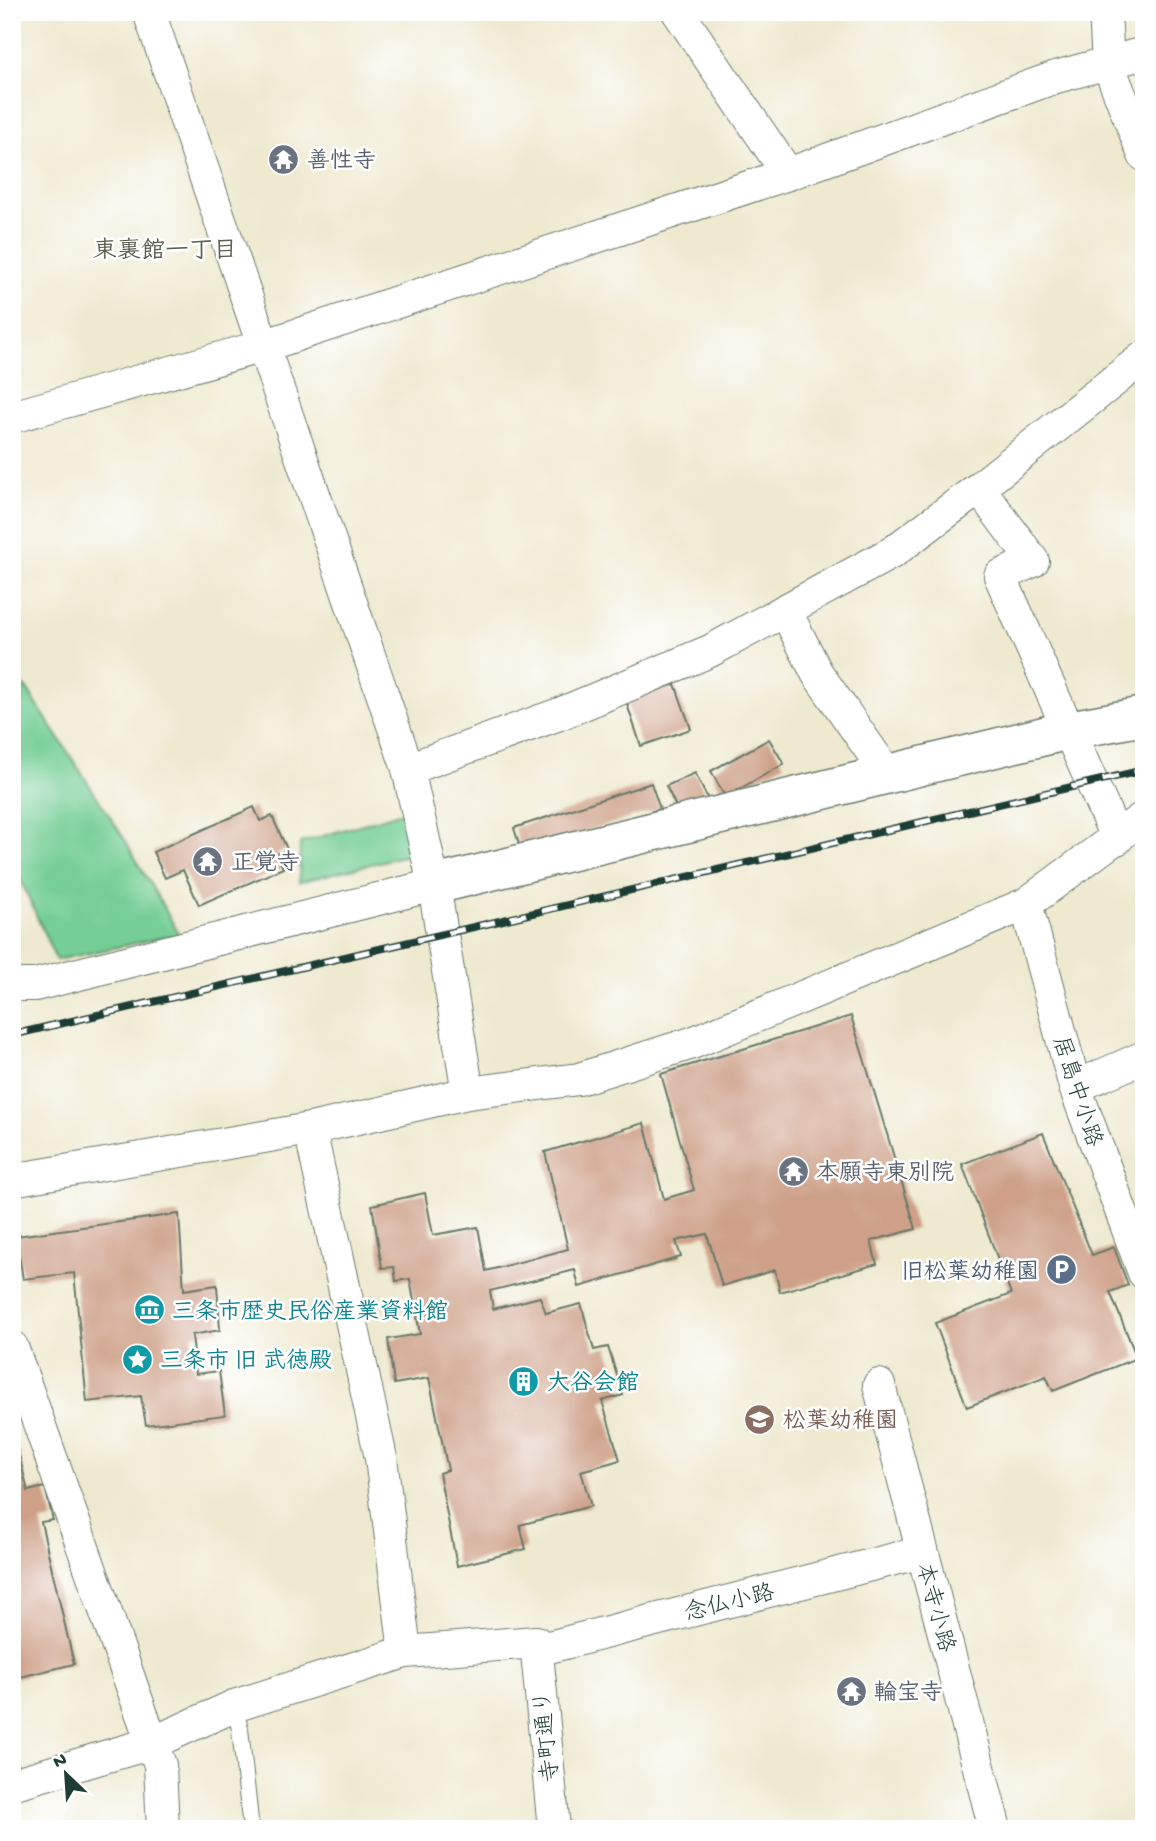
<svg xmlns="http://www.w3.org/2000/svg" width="1156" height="1841" font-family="'Gochi Hand','Klee One',sans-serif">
<rect width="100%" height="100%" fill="#fff"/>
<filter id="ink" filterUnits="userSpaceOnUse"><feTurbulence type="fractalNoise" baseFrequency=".0143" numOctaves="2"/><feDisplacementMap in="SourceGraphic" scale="14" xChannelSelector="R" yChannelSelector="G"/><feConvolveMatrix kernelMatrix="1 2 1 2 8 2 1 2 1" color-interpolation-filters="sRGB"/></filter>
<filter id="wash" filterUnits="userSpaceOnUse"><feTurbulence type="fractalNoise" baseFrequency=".00686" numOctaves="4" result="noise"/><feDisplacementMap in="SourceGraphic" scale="28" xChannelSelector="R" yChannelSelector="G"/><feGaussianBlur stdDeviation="1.57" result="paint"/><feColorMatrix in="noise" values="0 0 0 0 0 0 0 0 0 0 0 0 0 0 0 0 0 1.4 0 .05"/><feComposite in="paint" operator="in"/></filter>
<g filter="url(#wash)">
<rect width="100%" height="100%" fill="#eee9cf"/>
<g fill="#74ce95" stroke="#4a8664" stroke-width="2">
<path d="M25 686 125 840 179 934 56 960 12 860V693Z"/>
<path d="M405 811 415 853 299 882 300 843Z"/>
</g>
<g id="blocks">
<g fill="#cea088">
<path d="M675 684 691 729 641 746 626 701Z"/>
<path d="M769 739 784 764 725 797 711 771Z"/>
<path d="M695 773 709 801 680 815 666 786Z"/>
<path d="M651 783 660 809 521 851 514 828Z"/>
<path d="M254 807 260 821 272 816 287 849 277 854 283 868 199 905 183 870 165 878 153 852Z"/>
<path d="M851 1016 916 1229 871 1241 877 1264 780 1292 775 1270 722 1286 707 1234 676 1241 681 1257 579 1287 575 1270 490 1291 493 1309 540 1297 546 1313 581 1304 594 1350 608 1347 623 1395 602 1401 620 1460 581 1471 591 1506 520 1525 526 1549 457 1566 439 1473 448 1470 429 1378 394 1384 388 1339 420 1334 410 1279 396 1281 394 1267 382 1268 372 1205 425 1193 433 1235 478 1227 486 1271 568 1249 545 1152 644 1123 664 1199 694 1190 661 1074Z"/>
<path d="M1043 1133 1092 1255 1114 1247 1128 1285 1110 1292 1137 1358 1053 1391 1046 1376 967 1407 935 1323 1011 1294 962 1164Z"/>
<path d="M179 1214 184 1290 217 1285 220 1330 192 1335 196 1374 219 1371 225 1415 146 1425 141 1396 87 1402 74 1273 23 1279 16 1236Z"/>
<path d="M12 1427 28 1491 45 1487 53 1520 41 1522 74 1664 16 1678 12 1662Z"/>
</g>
</g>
</g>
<g filter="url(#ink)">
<use href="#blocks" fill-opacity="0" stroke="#67796a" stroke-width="2"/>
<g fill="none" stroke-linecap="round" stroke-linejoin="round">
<defs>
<path id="service" d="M234 1706 240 1729 251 1829"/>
<g id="minor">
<path d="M149 12 408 769 434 885 468 1093"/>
<path d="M678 12 788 174"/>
<path d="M1105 12 1108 64 1144 155"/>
<path d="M12 417 263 346 788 174 1056 77 1144 53"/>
<path d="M979 488 1033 561 1000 576 1117 839"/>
<path d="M785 610 817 673 888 775"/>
<path d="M408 769 562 713 710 651 893 552 979 488 1144 357"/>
<path d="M1026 904 1075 1087 1144 1273"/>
<path d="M12 985H35L434 885"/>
<path d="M1075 1087 1144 1057"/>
<path d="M310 1129 381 1458 405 1652"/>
<path d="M12 1180 310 1129 468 1093 579 1079 692 1043 1026 904 1144 817"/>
<path d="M12 1347 152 1743 12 1784"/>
<path d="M879 1385 995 1829"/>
<path d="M537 1650 922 1552"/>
<path d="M163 1829 160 1765 152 1743 234 1706 405 1652 536 1642 554 1829"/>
</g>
<path id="tertiary" d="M434 885 1069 730 1144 716"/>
</defs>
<use href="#service" stroke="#67796a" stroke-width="18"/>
<use href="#minor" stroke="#67796a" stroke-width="34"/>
<use href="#tertiary" stroke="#67796a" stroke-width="41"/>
<use href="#service" stroke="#fff" stroke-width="16"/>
<use href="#minor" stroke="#fff" stroke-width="32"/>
<use href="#tertiary" stroke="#fff" stroke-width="38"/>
<defs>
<path id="rail" d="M12 1035 1144 770"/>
</defs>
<use href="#rail" stroke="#1f3d34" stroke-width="8"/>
<use href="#rail" stroke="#fff" stroke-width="5" stroke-dasharray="16" stroke-linecap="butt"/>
</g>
</g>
<defs>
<symbol id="temple-disc" viewBox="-11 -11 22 22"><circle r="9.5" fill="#6b7280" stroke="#fff"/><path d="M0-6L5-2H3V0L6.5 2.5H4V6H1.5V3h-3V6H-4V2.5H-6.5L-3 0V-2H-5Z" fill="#fff"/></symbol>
<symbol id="parking-disc" viewBox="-11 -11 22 22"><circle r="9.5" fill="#5c6f8a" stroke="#fff"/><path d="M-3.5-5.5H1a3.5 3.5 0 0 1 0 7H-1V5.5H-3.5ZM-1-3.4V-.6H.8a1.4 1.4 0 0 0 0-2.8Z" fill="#fff"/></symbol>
<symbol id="museum-disc" viewBox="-11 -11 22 22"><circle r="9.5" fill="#0f9aa8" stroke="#fff"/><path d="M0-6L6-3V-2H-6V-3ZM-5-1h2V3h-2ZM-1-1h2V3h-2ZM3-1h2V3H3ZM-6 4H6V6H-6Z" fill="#fff"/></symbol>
<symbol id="sight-disc" viewBox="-11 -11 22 22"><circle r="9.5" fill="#0f9aa8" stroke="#fff"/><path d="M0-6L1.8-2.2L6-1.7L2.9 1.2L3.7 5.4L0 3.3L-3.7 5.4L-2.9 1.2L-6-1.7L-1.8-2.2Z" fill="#fff"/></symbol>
<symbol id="building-disc" viewBox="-11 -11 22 22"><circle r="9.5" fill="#0f9aa8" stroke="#fff"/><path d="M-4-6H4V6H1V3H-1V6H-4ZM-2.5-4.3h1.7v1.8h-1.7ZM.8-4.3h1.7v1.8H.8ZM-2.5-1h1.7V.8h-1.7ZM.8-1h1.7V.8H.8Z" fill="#fff"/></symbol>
<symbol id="school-disc" viewBox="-11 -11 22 22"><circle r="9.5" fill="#8d6e63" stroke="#fff"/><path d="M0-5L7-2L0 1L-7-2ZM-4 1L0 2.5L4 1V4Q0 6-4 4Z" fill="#fff"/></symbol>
</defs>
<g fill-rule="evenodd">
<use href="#temple-disc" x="266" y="142" width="35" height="35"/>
<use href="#temple-disc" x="190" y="844" width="35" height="35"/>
<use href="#temple-disc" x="776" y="1154" width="35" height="35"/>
<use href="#parking-disc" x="1044" y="1252" width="35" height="35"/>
<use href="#museum-disc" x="132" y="1292" width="35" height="35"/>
<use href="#sight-disc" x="120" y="1342" width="35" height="35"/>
<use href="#building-disc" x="506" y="1364" width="35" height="35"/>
<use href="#school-disc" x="742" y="1402" width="35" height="35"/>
<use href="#temple-disc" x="834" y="1674" width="35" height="35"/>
</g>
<g text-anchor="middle" stroke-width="5" stroke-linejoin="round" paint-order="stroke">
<g font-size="23" font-weight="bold" fill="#5b616d" stroke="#fff" text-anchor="start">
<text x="307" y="167">善性寺</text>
<text x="231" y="869">正覚寺</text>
<text x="816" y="1179">本願寺東別院</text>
<text x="874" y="1699">輪宝寺</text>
</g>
<g font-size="23" fill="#1f3d34" stroke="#fff">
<text transform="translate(1079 1091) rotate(72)" y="8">居島中小路</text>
<text transform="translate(729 1601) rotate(-14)" y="8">念仏小路</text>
<text transform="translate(937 1607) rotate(75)" y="8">本寺小路</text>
<text transform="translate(545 1736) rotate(-96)" y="8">寺町通り</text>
</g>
<g font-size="23" font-weight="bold" fill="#4e5e75" stroke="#fff" text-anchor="end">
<text x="1039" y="1278">旧松葉幼稚園</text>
</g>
<g font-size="23" font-weight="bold" fill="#0d838f" stroke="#fff" text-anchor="start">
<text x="172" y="1318">三条市歴史民俗産業資料館</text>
<text x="160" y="1367">三条市 旧 武徳殿</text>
<text x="547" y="1389">大谷会館</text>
</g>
<g font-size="23" font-weight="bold" fill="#785e54" stroke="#fff" text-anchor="start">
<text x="783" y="1427">松葉幼稚園</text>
</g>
<g font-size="24" font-weight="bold" fill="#5c6051" stroke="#fff">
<text x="165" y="257">東裏館一丁目</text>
</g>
</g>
<rect width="1156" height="1841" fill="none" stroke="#fff" stroke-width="42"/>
<g transform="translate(66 1774) rotate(335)" stroke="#ffffff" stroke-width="5" paint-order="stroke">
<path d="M0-5L12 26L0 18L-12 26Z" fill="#1f3d34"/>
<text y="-10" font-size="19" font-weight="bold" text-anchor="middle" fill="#1f3d34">N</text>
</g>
</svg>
